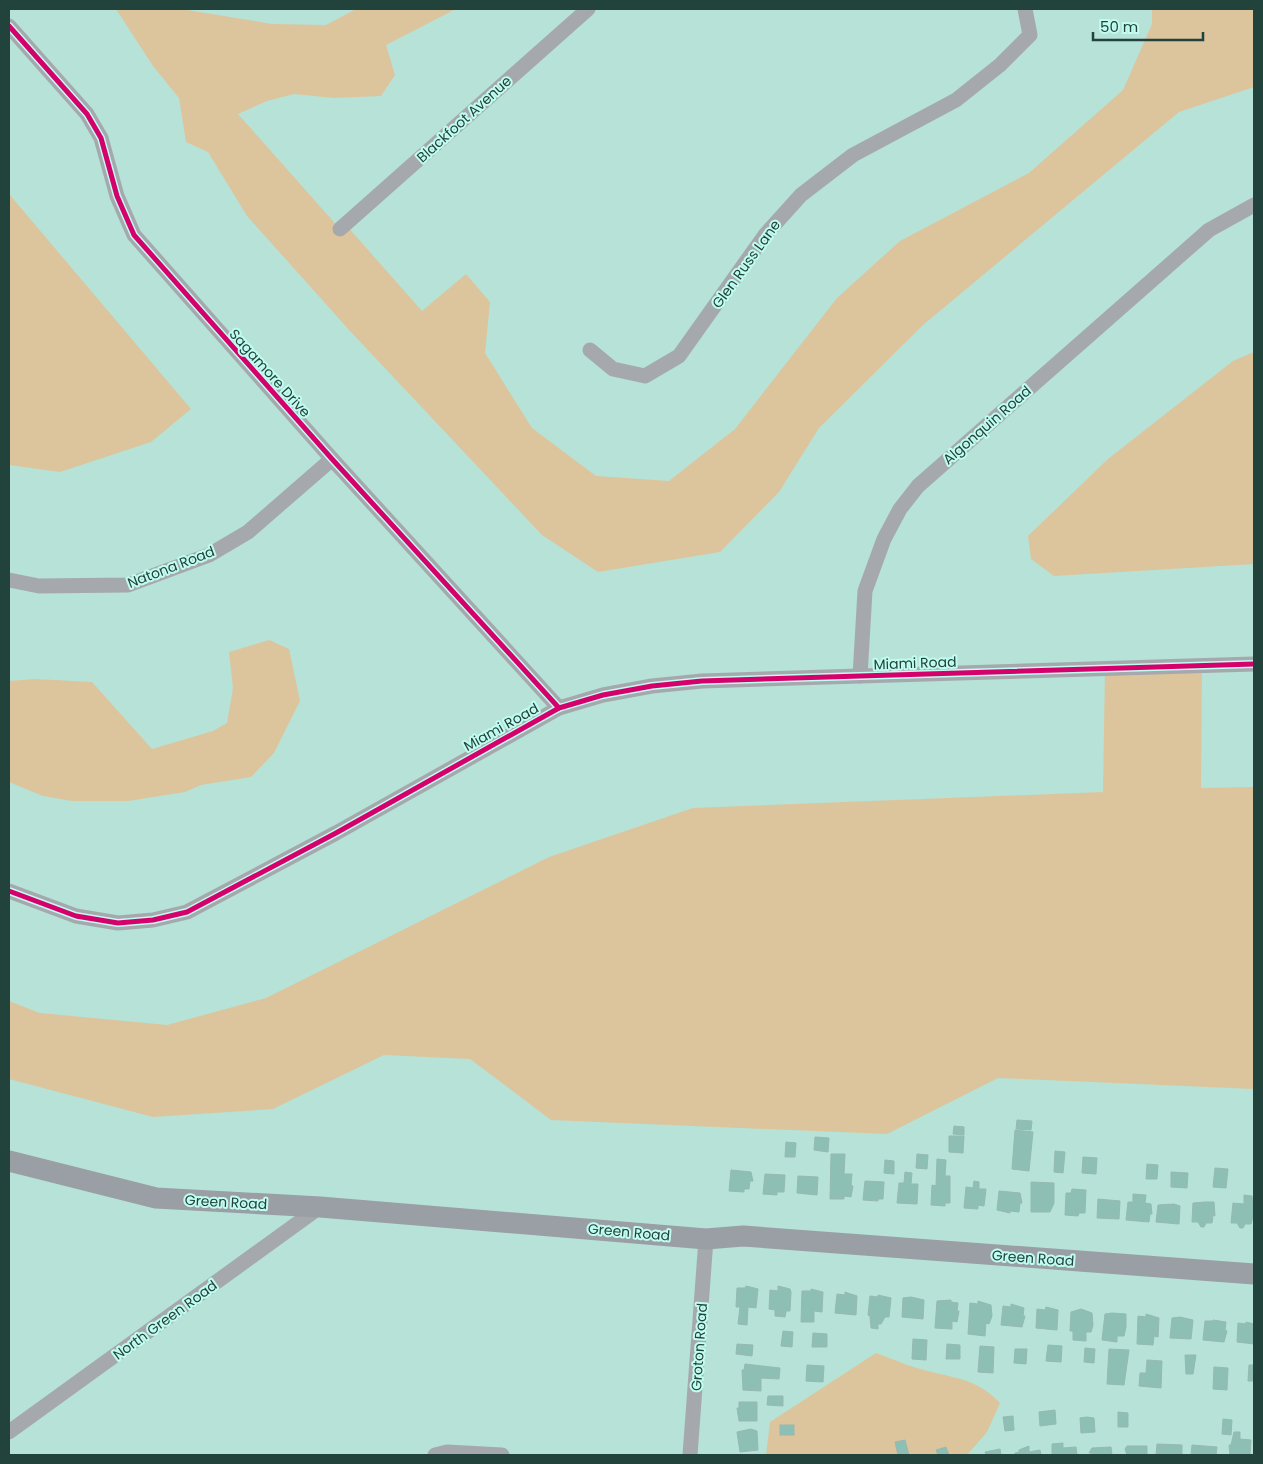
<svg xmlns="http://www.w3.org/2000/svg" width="1263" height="1464" font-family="Poppins,sans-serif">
<rect width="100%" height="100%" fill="#b6e2d8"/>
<g fill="#dcc59c">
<path d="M116 9H181L272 24 326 25 356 9H456L386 45 395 75 381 96 334 98 294 94 267 101 238 114 340 229 346 225 422 311 466 274 490 302 485 353 532 428 596 476 669 481 735 429 837 298 900 241 1029 173 1123 90 1152 24V9H1254V87L1179 112 923 325 819 428 779 492 720 552 598 572 542 535 350 331 247 216 208 152 186 142 179 98 153 66Z"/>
<path d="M9 194 191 409 151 442 60 472 9 465Z"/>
<path d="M1254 352V564L1054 576 1031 559 1028 536 1108 459 1233 361Z"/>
<path d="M269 640 289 649 300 701 274 753 251 777 201 785 185 792 128 801H72L43 796 9 782V681L35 679 92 682 152 749 213 731 227 723 233 688 229 652Z"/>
<path d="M1202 666 1201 788 1254 787V1089L998 1078 887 1134 551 1120 470 1059 384 1055 273 1109 153 1117 9 1079V1001L40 1013 167 1025 266 998 549 857 693 808 1103 792 1105 669Z"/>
<path d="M876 1353C893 1359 910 1367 928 1371 958 1379 977 1379 1000 1403L987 1432 967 1455H766L770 1422Z"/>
</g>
<g fill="#8dbfb5" stroke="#96b9b1">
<path d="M1017 1120 1032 1121 1031 1130 1016 1129Z"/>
<path d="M954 1126 964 1127V1135L953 1134Z"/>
<path d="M1015 1130 1033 1132 1029 1171 1012 1169Z"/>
<path d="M949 1136H964L963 1153 949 1152Z"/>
<path d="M815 1137 829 1138 828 1152 814 1150Z"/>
<path d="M786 1142 796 1143 795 1157H785Z"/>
<path d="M1055 1151 1065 1152 1063 1173 1054 1172Z"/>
<path d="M831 1154H845L844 1174H852L851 1185 853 1186 851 1197 844 1196V1199H830Z"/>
<path d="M917 1154 928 1155 927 1169 916 1168Z"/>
<path d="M1083 1157 1097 1158 1096 1174 1082 1173Z"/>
<path d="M937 1159 946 1160 945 1176H950V1203H945V1206L931 1205 932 1185 936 1186Z"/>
<path d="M885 1160 894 1161V1174L884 1173Z"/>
<path d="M1147 1164 1158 1165 1157 1179H1146Z"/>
<path d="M1215 1168 1228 1169 1226 1188 1213 1187Z"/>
<path d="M731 1170 751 1172 753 1181H750L749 1189H744V1192L729 1191Z"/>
<path d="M905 1172 912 1173 911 1184H918L917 1204 897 1203 899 1183H904Z"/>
<path d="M1171 1172 1188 1173 1187 1188 1171 1187Z"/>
<path d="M765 1174 785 1175 784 1192H777V1195L763 1194Z"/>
<path d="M798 1176 818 1177 817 1195 797 1193Z"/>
<path d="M865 1181 884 1182 883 1199H878V1201L863 1200Z"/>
<path d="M974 1181 979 1182V1189H986L984 1206 978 1205V1209L964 1208 966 1187 973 1188Z"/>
<path d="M1031 1182 1054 1183V1203L1050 1212H1031Z"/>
<path d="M1072 1189 1086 1190 1085 1213H1079L1078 1216 1065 1215 1066 1193H1071Z"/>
<path d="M999 1191 1020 1193 1022 1203H1020L1019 1212 1010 1211V1213L997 1210Z"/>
<path d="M1133 1194 1146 1195 1145 1203 1151 1204 1152 1214H1150L1149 1222 1126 1220 1128 1202H1133Z"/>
<path d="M1244 1195 1252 1196 1254 1213 1251 1224H1245L1243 1228H1240L1237 1223H1231L1233 1203 1244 1204Z"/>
<path d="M1098 1199 1120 1201 1119 1219 1097 1218Z"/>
<path d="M1205 1202H1214L1215 1216 1213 1215 1212 1223H1206L1204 1227H1201L1198 1222H1192L1193 1203Z"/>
<path d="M1174 1204 1180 1206 1179 1224 1156 1222 1158 1205Z"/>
<path d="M746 1286 758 1289 756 1308 748 1307 747 1325 738 1324 740 1307H736L737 1288H745Z"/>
<path d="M778 1286 790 1289 791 1292 790 1311H786L785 1317 775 1316V1310L769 1309 770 1290 778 1291Z"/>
<path d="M811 1289 823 1292 822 1312 814 1311V1322H801L802 1291H811Z"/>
<path d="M845 1292 857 1296 856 1315 835 1313 837 1294 845 1295Z"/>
<path d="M878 1295 891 1298 889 1317H885L881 1324H878V1329L871 1328 870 1316 868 1315 870 1296 878 1297Z"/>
<path d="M911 1297 924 1300 923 1319 902 1317 903 1298Z"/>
<path d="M951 1300V1302L958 1303 957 1311H959L957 1322 952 1321V1329L935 1328 937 1301Z"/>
<path d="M978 1301 991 1305 992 1316 989 1324 986 1323 985 1336 968 1334 970 1303 978 1304Z"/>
<path d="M1011 1304 1024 1308 1023 1316H1025L1022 1327 1001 1325 1003 1306 1011 1307Z"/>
<path d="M1046 1307 1058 1310 1057 1330 1036 1328 1037 1309 1045 1310Z"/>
<path d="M1081 1309 1092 1313 1093 1325 1091 1332H1086V1341L1073 1340V1331H1070L1071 1312Z"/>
<path d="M1112 1313 1126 1314V1327L1124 1336H1117V1342L1102 1340 1105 1314Z"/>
<path d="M1146 1314 1159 1318 1158 1337 1154 1336 1153 1345 1137 1344 1138 1316 1146 1317Z"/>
<path d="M1180 1317 1193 1320 1191 1339 1170 1338 1172 1318Z"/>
<path d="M1213 1320 1226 1322 1225 1330 1227 1331 1224 1342 1203 1340 1205 1321H1213Z"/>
<path d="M1246 1322 1254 1324V1344L1237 1342 1238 1323 1246 1324Z"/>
<path d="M783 1331 793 1332 792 1347 781 1346Z"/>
<path d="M813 1333 827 1334V1347H812Z"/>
<path d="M913 1339 927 1340 926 1360 912 1359Z"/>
<path d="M737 1344 753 1345 752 1356 736 1354Z"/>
<path d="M947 1344 960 1345V1359H946Z"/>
<path d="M1048 1345 1062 1346 1061 1362 1046 1361Z"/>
<path d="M980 1346 994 1347 993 1373 978 1372Z"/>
<path d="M1085 1348 1095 1349 1094 1363 1084 1362Z"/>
<path d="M1015 1349H1027L1026 1364 1014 1363Z"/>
<path d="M1109 1349 1129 1350 1124 1385 1107 1384Z"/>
<path d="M1185 1355H1196L1193 1374H1186Z"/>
<path d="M1147 1360 1162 1361 1161 1388 1139 1386 1140 1373H1146Z"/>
<path d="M745 1364 780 1368 779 1379 761 1378V1391L743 1390 742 1370H744Z"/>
<path d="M807 1365 824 1366 823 1382 806 1381Z"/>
<path d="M1249 1365H1254V1381H1248Z"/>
<path d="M1214 1367 1228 1368 1227 1390 1213 1389Z"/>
<path d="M768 1396H783V1406L767 1405Z"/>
<path d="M739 1402H757V1421H739L737 1408H739Z"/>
<path d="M1055 1410 1056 1424 1040 1426 1039 1412Z"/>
<path d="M1118 1412 1128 1413V1427H1118Z"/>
<path d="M1013 1416 1014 1430 1005 1431 1003 1417Z"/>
<path d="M1087 1417 1094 1418 1095 1432 1081 1433 1080 1418Z"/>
<path d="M1223 1419 1232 1420 1231 1435 1222 1434Z"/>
<rect x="780" y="1425" width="14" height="10"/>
<path d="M751 1429 757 1431 758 1450 740 1452 737 1432Z"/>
<path d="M1234 1432H1240V1439L1251 1440 1250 1455H1230L1229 1445H1231Z"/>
<path d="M905 1440 909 1455H898L895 1442Z"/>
<path d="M1063 1443V1448L1076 1447 1077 1455H1052V1444Z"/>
<path d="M1157 1444 1182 1445V1455H1156Z"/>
<path d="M1192 1445 1217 1447 1216 1455H1191Z"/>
<path d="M1029 1446V1452L1040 1450 1041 1455H1015V1453L1019 1452V1450Z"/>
<path d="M1127 1446H1147V1455H1127L1125 1449Z"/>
<path d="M946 1447 949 1455H938L936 1450Z"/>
<path d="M1111 1447 1112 1455H1092V1453H1089L1092 1448Z"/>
<path d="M1000 1449 1001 1455H986L985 1452Z"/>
</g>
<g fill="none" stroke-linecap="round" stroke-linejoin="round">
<g stroke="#a5a9ae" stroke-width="15">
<path d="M9 26 87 114 101 138 117 196 134 235 332 459 559 708"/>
<path d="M340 229 588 9"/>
<path d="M590 350 613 369 645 376 679 356 765 235 801 195 853 155 956 100 1000 65 1030 35 1025 9"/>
<path d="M9 580 39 586 128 585 209 555 248 532 332 459"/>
<path d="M860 676 865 591 884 539 900 509 918 486 1209 230 1254 205"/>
<path d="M9 891 76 916 118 923 153 920 187 912 336 833 559 708 603 695 652 686 702 681 860 676 1254 664"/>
<path d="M9 1432 320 1207"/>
<path d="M435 1455 447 1452 502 1455"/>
<path d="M690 1455 706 1239"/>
</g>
<path stroke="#9a9ea5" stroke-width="21" d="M9 1161 156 1198 320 1207 706 1239 743 1236 1254 1274"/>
<defs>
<g id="cycleway">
<path d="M9 26 87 114 101 138 117 196 134 235 332 459 559 708"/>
<path d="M9 891 76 916 118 923 153 920 187 912 336 833 559 708 603 695 652 686 702 681 860 676 1254 664"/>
</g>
</defs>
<use href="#cycleway" stroke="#c0fdf0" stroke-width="8"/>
<use href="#cycleway" stroke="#d6006c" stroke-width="5"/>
</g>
<g text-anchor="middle" stroke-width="4" stroke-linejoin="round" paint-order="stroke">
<g font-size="14" fill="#22423c" stroke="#c0fdf0">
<text transform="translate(464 119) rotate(-42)" y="5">Blackfoot Avenue</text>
<text transform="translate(746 264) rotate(-54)" y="5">Glen Russ Lane</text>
<text transform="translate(270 373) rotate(48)" y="5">Sagamore Drive</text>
<text transform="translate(987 425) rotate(-41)" y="5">Algonquin Road</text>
<text transform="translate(171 567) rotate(-21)" y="5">Natona Road</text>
<text transform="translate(915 663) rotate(-2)" y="5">Miami Road</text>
<text transform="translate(501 727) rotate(-29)" y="5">Miami Road</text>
<text transform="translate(226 1202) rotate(3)" y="5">Green Road</text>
<text transform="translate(629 1232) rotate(5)" y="5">Green Road</text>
<text transform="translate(1033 1258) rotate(4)" y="5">Green Road</text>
<text transform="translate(165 1320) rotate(-36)" y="5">North Green Road</text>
<text transform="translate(699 1347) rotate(-86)" y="5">Groton Road</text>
</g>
</g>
<rect width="1263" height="1464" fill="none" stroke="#22423c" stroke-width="20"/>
<path d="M1093 32v8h110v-8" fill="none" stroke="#22423c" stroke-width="2.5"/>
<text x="1100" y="32" font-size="15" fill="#22423c" stroke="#c0fdf0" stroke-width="4" paint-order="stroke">50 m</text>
</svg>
